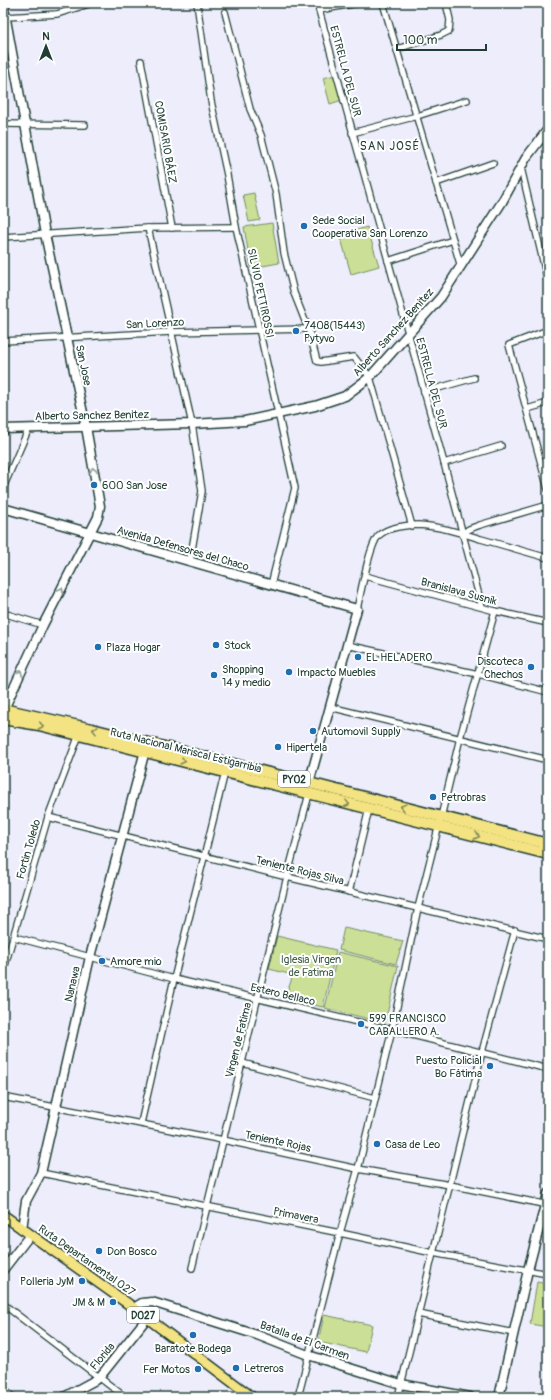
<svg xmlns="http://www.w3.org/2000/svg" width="551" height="1400" font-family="Pangolin,sans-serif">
<rect width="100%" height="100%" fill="#ededfc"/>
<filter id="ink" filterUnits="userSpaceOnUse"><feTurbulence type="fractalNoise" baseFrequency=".025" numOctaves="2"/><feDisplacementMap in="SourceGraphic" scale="8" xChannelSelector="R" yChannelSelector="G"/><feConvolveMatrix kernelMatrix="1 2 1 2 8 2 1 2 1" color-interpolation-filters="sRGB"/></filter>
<g filter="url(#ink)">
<g fill="#cbe096" stroke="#758e65">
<path d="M335 75 342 100 330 104 323 78Z"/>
<path d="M254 193 260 220 249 222 243 195Z"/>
<path d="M272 223 279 263 251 268 244 227Z"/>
<path d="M367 227 379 266 351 274 340 235Z"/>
<path d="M344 928 403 941 396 964 339 950Z"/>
<path d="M277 936 336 950 323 1007 285 999 293 975 269 969Z"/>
<path d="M338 952 398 966 385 1023 325 1008Z"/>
<path d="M537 1282 548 1284V1327L530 1324Z"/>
<path d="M324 1315 372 1325 366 1352 318 1342Z"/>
</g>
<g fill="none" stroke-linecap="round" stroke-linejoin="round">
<defs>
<g id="street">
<path d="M197 3 211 101 227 175 236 227 295 488 271 585"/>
<path d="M317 3 444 463 482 607"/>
<path d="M383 3 461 267"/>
<path d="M319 10 359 3"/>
<path d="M225 12 250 109 261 135 276 194 284 253 294 293 309 331 317 361 321 362 354 357 370 377 412 526"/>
<path d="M6 17 57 14 92 3"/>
<path d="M397 49 441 35 449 31 450 20 446 3"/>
<path d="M141 61 172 228"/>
<path d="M3 124 85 125"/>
<path d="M352 133 417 116 467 100"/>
<path d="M521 168 548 282"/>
<path d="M436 183 493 163"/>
<path d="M148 228 192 424 202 491 190 561"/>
<path d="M3 237 148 228 236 227"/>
<path d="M388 261 453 240"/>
<path d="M548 330 509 345 548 489"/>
<path d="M3 341 171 332 308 329"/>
<path d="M424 392 474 378"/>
<path d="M527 409 548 403"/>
<path d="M444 463 501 446"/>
<path d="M3 488 29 428"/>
<path d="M462 534 469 529 480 525 548 505"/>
<path d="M365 576 495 611 548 623"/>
<path d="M357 609C361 592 369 547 378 536 387 527 407 525 418 525 439 526 461 533 481 539 503 545 526 552 548 558"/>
<path d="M3 613 43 625"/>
<path d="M347 645 478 674 548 692"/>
<path d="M330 707 548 760"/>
<path d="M48 817 287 877 548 939"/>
<path d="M349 892 369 809"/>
<path d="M14 937 174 979 392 1030 548 1069"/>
<path d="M3 972 48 817 79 735"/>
<path d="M242 1063 375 1098"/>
<path d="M3 1097 223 1140 358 1169 450 1185 548 1205"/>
<path d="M141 1123 174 979 225 772"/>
<path d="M41 1173 340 1233 433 1253 548 1274"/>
<path d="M192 1268 287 877 309 794"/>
<path d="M3 1304 125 1397"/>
<path d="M418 1314 514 1333"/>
<path d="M3 1389 13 1397"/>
<path d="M298 1397 340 1233 358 1169 392 1030 418 908 441 817 460 738 495 611"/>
<path d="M398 1397 482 1052 515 930"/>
</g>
<g id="secondary">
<path d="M3 429 192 424 245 421 315 406 345 396 370 377 441 297 502 202 526 158 548 129"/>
<path d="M3 508 357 609 309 783"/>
<path d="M3 712 4 709 43 625 98 517 100 506 86 427 45 234 3 3"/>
<path d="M22 1229 26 1201 41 1173 90 957 146 747"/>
<path d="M3 1270 30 1235"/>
<path d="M134 1308 142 1303 152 1302 257 1335 308 1355 401 1384 470 1397"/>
<path d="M64 1397 99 1378 147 1318"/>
<path d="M499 1397 528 1270 548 1194"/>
</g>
<path id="primary" d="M3 1215 134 1308 252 1397"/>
<g id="highway">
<path d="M3 709 92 729 309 783 548 844"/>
<path d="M3 719 39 725 79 735 548 854"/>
</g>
</defs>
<use href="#street" stroke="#1f3d34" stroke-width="8"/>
<use href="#secondary" stroke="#1f3d34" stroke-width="11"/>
<use href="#primary" stroke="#1f3d34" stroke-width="12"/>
<use href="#highway" stroke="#1f3d34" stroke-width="13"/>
<use href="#street" stroke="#fff" stroke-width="5.5"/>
<use href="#secondary" stroke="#fff" stroke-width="8"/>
<use href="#primary" stroke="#f4e382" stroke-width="9"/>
<use href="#highway" stroke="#f4e382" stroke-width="10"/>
</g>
<defs><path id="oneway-chevron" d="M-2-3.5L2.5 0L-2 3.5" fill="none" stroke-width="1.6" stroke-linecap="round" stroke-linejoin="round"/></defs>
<g stroke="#8f9e9a">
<use href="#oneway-chevron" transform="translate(93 470) rotate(-100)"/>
<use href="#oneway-chevron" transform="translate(61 590) rotate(-63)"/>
<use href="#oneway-chevron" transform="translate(20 673) rotate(-65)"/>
</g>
<g stroke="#7f8857">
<use href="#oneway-chevron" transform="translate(41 726) rotate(12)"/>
<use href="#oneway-chevron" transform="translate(95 730) rotate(-166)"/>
<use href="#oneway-chevron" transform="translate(183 761) rotate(14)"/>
<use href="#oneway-chevron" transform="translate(347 804) rotate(14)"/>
<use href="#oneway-chevron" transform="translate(403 807) rotate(-165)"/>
<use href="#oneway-chevron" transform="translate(477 836) rotate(14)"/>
</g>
</g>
<g fill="#1f6fb2" stroke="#fff" stroke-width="1.5">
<circle cx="304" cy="226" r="4"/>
<circle cx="296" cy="331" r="4"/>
<circle cx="94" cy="485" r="4"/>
<circle cx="216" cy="645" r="4"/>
<circle cx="98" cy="647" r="4"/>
<circle cx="358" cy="657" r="4"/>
<circle cx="531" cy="667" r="4"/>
<circle cx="289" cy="672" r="4"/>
<circle cx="214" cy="675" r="4"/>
<circle cx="313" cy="731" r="4"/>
<circle cx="278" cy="747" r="4"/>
<circle cx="433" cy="797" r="4"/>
<circle cx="102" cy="961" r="4"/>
<circle cx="361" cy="1024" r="4"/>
<circle cx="490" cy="1066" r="4"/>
<circle cx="377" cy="1144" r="4"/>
<circle cx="99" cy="1251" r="4"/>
<circle cx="82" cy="1281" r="4"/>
<circle cx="113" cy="1302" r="4"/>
<circle cx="193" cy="1335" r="4"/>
<circle cx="236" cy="1368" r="4"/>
<circle cx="198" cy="1369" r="4"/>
</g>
<g text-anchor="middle" stroke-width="4" stroke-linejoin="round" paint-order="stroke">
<g fill="#fff" stroke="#627771" stroke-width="1">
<rect x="278" y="771" width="32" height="16" rx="3"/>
<rect x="127" y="1307" width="32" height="16" rx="3"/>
</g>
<g font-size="10" font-weight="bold" fill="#1f3d34">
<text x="294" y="783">PY02</text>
<text x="143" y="1319">D027</text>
</g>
<g font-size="11" fill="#1f3d34" stroke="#fff">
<text transform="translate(346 71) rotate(75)" y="4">ESTRELLA DEL SUR</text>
<text transform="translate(166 142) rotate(80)" y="4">COMISARIO BÁEZ</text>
<text transform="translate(261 293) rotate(78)" y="4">SILVIO PETTIROSSI</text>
<text transform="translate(155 323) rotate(-3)" y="4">San Lorenzo</text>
<text transform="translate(393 332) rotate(-48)" y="4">Alberto Sanchez Benitez</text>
<text transform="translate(84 365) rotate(78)" y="4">San Jose</text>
<text transform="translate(432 383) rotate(75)" y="4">ESTRELLA DEL SUR</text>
<text transform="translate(92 415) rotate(-1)" y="4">Alberto Sanchez Benitez</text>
<text transform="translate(183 548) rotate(16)" y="4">Avenida Defensores del Chaco</text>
<text transform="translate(459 591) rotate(15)" y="4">Branislava Susnik</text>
<text transform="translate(186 750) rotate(14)" y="4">Ruta Nacional Mariscal Estigarribia</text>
<text transform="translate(28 849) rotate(-74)" y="4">Fortin Toledo</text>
<text transform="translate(300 870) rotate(14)" y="4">Teniente Rojas Silva</text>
<text transform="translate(72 984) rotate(-77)" y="4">Nanawa</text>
<text transform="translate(283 994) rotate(13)" y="4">Estero Bellaco</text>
<text transform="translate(238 1040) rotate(-76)" y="4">Virgen de Fatima</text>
<text transform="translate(278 1141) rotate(12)" y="4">Teniente Rojas</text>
<text transform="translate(296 1215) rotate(11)" y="4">Primavera</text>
<text transform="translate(87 1260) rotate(35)" y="4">Ruta Departamental 027</text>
<text transform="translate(305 1340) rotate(20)" y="4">Batalla de El Carmen</text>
<text transform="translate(102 1356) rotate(-50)" y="4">Florida</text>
</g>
<g font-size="11" fill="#1f3d34" stroke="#fff" text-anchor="start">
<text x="312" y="224">Sede Social<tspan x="312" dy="13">Cooperativa San Lorenzo</tspan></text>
<text x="304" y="329">7408(15443)<tspan x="304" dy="13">Pytyvo</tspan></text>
<text x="102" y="489">600 San Jose</text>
<text x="224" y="649">Stock</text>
<text x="106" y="651">Plaza Hogar</text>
<text x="366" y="661">EL HELADERO</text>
<text x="523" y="665" text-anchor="end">Discoteca<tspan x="523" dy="13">Chechos</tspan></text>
<text x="222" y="673">Shopping<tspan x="222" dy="13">14 y medio</tspan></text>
<text x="297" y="676">Impacto Muebles</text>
<text x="321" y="735">Automovil Supply</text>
<text x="286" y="751">Hipertela</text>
<text x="441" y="801">Petrobras</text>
<text x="110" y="965">Amore mio</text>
<text x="369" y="1022">599 FRANCISCO<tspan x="369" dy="13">CABALLERO A.</tspan></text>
<text x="482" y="1064" text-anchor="end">Puesto Policial<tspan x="482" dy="13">Bo Fátima</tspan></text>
<text x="385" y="1148">Casa de Leo</text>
<text x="107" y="1255">Don Bosco</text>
<text x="74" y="1285" text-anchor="end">Polleria JyM</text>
<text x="105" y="1306" text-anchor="end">JM &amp; M</text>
<text x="193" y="1352" text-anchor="middle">Baratote Bodega</text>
<text x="244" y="1372">Letreros</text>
<text x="190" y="1373" text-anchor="end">Fer Motos</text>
</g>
<g font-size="11" fill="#415e48" stroke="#fff">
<text x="311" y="963">Iglesia Virgen<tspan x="311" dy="13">de Fatima</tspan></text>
</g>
<g font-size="12" letter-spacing="1" fill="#1f3d34" stroke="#fff">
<text x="390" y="150">SAN JOSÉ</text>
</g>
</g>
<rect width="551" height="1400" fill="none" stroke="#fff" stroke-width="16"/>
<rect x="8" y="8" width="535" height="1384" fill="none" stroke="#1f3d34" stroke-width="1.5" filter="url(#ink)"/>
<g transform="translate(46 46)" stroke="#ffffff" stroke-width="3" paint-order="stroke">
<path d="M0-3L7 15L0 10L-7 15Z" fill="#1f3d34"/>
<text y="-6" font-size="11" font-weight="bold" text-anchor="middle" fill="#1f3d34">N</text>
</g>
<path d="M397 44v6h89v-6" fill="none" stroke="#1f3d34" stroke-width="2"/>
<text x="403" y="44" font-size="12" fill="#1f3d34" stroke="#ffffff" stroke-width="3" paint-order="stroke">100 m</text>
</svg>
